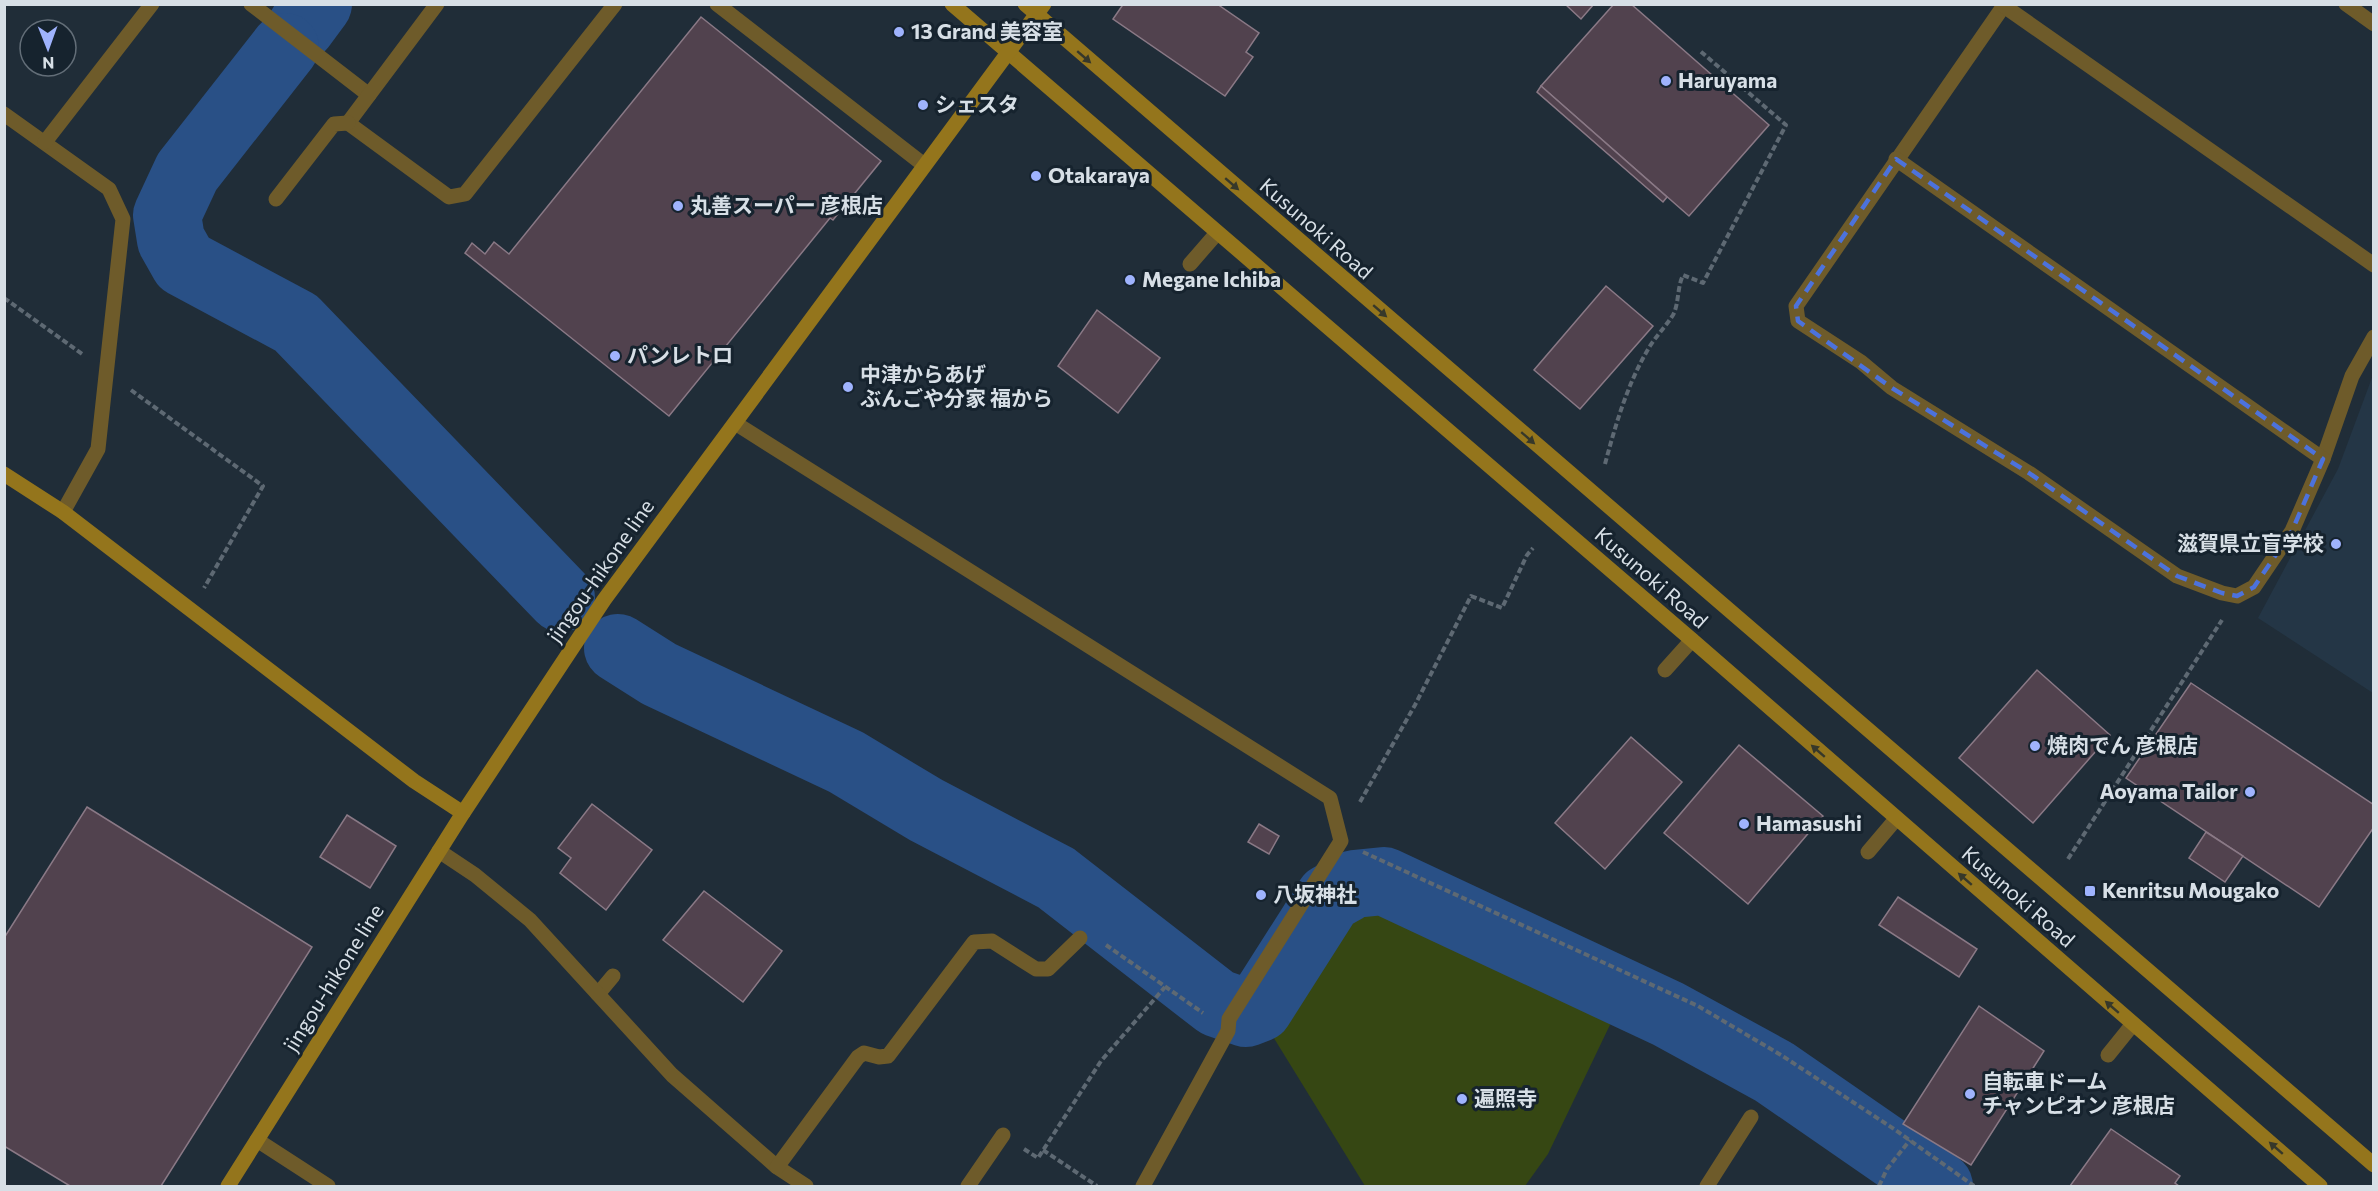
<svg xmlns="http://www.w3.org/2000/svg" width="2378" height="1191" font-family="Commissioner,'Noto Sans JP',sans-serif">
<rect width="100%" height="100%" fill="#202d38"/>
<path fill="#243646" d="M2373 375V693L2258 618 2338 469Z"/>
<path fill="#364713" d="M1375 892 1620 1004 1548 1154 1525 1186H1365L1259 1014 1280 1010 1339 901 1357 893Z"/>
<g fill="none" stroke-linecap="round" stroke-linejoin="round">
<g stroke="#295086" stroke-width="68">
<path d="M301 27 318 4"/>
<path d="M285 47 187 172 167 215 171 240 184 263 296 323 561 598"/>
<path d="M618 648 659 674 846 762 926 810 1056 878 1217 1003 1246 1013 1259 1008 1329 898 1354 884 1384 881 1668 1014 1774 1072 1939 1186"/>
</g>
</g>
<g fill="#51424e" stroke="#8a7986" stroke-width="1.5">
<path d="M1120 4H1217L1259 33 1246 52 1253 57 1225 96 1113 19 1122 6Z"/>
<path d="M1565 4H1594L1581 19Z"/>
<path d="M1614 4H1631L1769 125 1689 216 1541 86Z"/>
<path d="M701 17 881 161 833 220 830 218 669 416 465 253 472 243 485 254 494 242 509 254Z"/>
<path d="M1541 86 1667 197 1663 202 1537 92Z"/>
<path d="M1606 286 1653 326 1580 409 1534 370Z"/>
<path d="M1097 310 1160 358 1118 413 1058 366Z"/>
<path d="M2037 670 2110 735 2033 823 1959 758Z"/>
<path d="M2191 683 2374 805V827L2319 907 2126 778Z"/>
<path d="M1631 737 1682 782 1605 869 1555 823Z"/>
<path d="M1739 745 1823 816 1748 904 1664 833Z"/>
<path d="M592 804 652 850 606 910 560 873 571 858 558 848Z"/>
<path d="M87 807 312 947 161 1186H70L4 1146V938Z"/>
<path d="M347 815 396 846 370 888 320 857Z"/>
<path d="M1259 824 1279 836 1269 854 1248 842Z"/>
<path d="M2206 832 2243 856 2225 882 2189 858Z"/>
<path d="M704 891 782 951 743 1002 663 940Z"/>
<path d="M1898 897 1977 949 1959 977 1879 925Z"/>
<path d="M1979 1006 2044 1051 1971 1165 1903 1124Z"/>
<path d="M2111 1129 2180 1176 2175 1183 2179 1186H2070Z"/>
</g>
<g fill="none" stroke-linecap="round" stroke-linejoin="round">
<g stroke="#5e6973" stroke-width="4" stroke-dasharray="6 3" stroke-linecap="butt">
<path d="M4 298 82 354"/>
<path d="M131 390 263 486 204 588"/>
<path d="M1605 464C1616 423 1628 382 1650 346 1657 335 1666 326 1673 315 1679 304 1677 288 1683 275L1703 283 1786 125 1699 50"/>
<path d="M1360 802 1415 705 1471 596 1502 608 1527 555 1533 548"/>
<path d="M1363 852 1698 1006 1781 1055 1894 1129 1974 1186"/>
<path d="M2068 859 2222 620"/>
<path d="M1106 945 1203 1013"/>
<path d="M1024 1149 1038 1158 1101 1061 1165 987"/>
<path d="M1043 1150 1097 1186"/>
<path d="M1879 1186 1887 1169 1910 1140"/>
</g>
<g stroke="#6e5b2a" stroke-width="15">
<path d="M1190 264 1217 233"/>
<path d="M1665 670 1692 640"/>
<path d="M1868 852 1896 819"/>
<path d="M598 994 613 976"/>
<path d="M2108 1055 2133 1024"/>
</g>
<g stroke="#6e5b2a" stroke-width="15">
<path d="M251 4 369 95"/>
<path d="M437 4 348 123 449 197 465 194 615 4"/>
<path d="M717 4 924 165"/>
<path d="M2005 4 1796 306 1798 321 1861 362 1892 388 2029 473 2177 576 2222 593 2237 596 2254 587 2292 531 2323 459 2352 376 2374 337"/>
<path d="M2346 4 2374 24"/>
<path d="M2004 6 2374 265"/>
<path d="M4 114 109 189 123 219 98 449 63 512"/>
<path d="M45 142 152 4"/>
<path d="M1896 159 2323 459"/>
<path d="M276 199 334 124 348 123"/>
<path d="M735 423 1330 798 1341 841 1229 1019 1228 1031 1143 1186"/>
<path d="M439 851 475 875 530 920 672 1075 777 1167 806 1186"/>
<path d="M257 1140 328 1186"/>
<path d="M777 1167 858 1057 864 1053 879 1057 888 1056 974 942 992 941 1036 969H1048L1080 938"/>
<path d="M968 1186 1003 1135"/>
<path d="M1707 1186 1751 1117"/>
</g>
<g stroke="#94751c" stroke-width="15">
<path d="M952 4 1692 640 2320 1186"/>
<path d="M1025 4 2374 1165"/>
<path d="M4 474 63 512 414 781 463 813"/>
<path d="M228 1186 463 813 604 600 1044 4"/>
</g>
</g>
<defs><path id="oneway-solid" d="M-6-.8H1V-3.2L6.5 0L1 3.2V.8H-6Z" transform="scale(1.5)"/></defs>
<g fill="#36382a">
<use href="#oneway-solid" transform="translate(1084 57) rotate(41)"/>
<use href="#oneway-solid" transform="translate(1232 184) rotate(41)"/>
<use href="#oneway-solid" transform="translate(1380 311) rotate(41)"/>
<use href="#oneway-solid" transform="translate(1528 438) rotate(41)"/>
<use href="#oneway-solid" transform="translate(1818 751) rotate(-139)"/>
<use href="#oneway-solid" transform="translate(1965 879) rotate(-139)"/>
<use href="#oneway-solid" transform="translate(2112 1007) rotate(-139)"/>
<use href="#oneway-solid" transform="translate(2276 1148) rotate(-139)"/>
</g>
<path fill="none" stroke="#4c72dc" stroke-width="4.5" stroke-dasharray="12 8" stroke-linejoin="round" d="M1896 159 2323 459 2292 531 2254 587 2237 596 2222 593 2177 576 2029 473 1892 388 1798 321 1796 306Z"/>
<g fill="#9fb3fd" stroke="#16232e" stroke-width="2">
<circle cx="899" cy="32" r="6"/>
<circle cx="1666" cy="81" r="6"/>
<circle cx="923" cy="105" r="6"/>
<circle cx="1036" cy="176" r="6"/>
<circle cx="678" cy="206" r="6"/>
<circle cx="1130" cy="280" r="6"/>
<circle cx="615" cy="356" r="6"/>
<circle cx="848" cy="387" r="6"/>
<circle cx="2336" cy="544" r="6"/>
<circle cx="2035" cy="746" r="6"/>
<circle cx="2250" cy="792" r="6"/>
<circle cx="1744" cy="824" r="6"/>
<rect x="2084" y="885" width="12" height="12" rx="3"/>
<circle cx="1261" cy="895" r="6"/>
<circle cx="1970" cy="1094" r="6"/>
<circle cx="1462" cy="1099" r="6"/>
</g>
<g text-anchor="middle" stroke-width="6" stroke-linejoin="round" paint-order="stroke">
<g font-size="21" font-weight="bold" fill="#d7dfe6" stroke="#16232e" text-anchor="start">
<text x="911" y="39">13 Grand 美容室</text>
<text x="1678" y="88">Haruyama</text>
<text x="935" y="112">シェスタ</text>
<text x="1048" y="183">Otakaraya</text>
<text x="690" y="213">丸善スーパー 彦根店</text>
<text x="1142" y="287">Megane Ichiba</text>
<text x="627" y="363">パンレトロ</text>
<text x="860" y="382">中津からあげ<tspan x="860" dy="24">ぶんごや分家 福から</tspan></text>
<text x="2324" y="551" text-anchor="end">滋賀県立盲学校</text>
<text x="2047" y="753">焼肉でん 彦根店</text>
<text x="2238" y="799" text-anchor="end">Aoyama Tailor</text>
<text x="1756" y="831">Hamasushi</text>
<text x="2102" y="898">Kenritsu Mougako</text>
<text x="1273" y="902">八坂神社</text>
<text x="1982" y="1089">自転車ドーム<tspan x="1982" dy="24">チャンピオン 彦根店</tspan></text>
<text x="1474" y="1106">遍照寺</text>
</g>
<g font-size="21" fill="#d7dfe6" stroke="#16232e">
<text transform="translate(1316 229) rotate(41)" y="7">Kusunoki Road</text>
<text transform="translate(601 571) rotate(-55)" y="7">jingou-hikone line</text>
<text transform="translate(1651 578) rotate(41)" y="7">Kusunoki Road</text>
<text transform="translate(2018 897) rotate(41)" y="7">Kusunoki Road</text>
<text transform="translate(334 978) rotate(-58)" y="7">jingou-hikone line</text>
</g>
</g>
<rect width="2378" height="1191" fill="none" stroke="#d7dfe6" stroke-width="12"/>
<g transform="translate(48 48) rotate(179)"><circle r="28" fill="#16232e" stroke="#636e78" stroke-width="1.5"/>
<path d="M0-4.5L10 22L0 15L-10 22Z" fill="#9fb3fd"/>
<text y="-9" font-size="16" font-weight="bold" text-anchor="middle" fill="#d7dfe6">N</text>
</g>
</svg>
